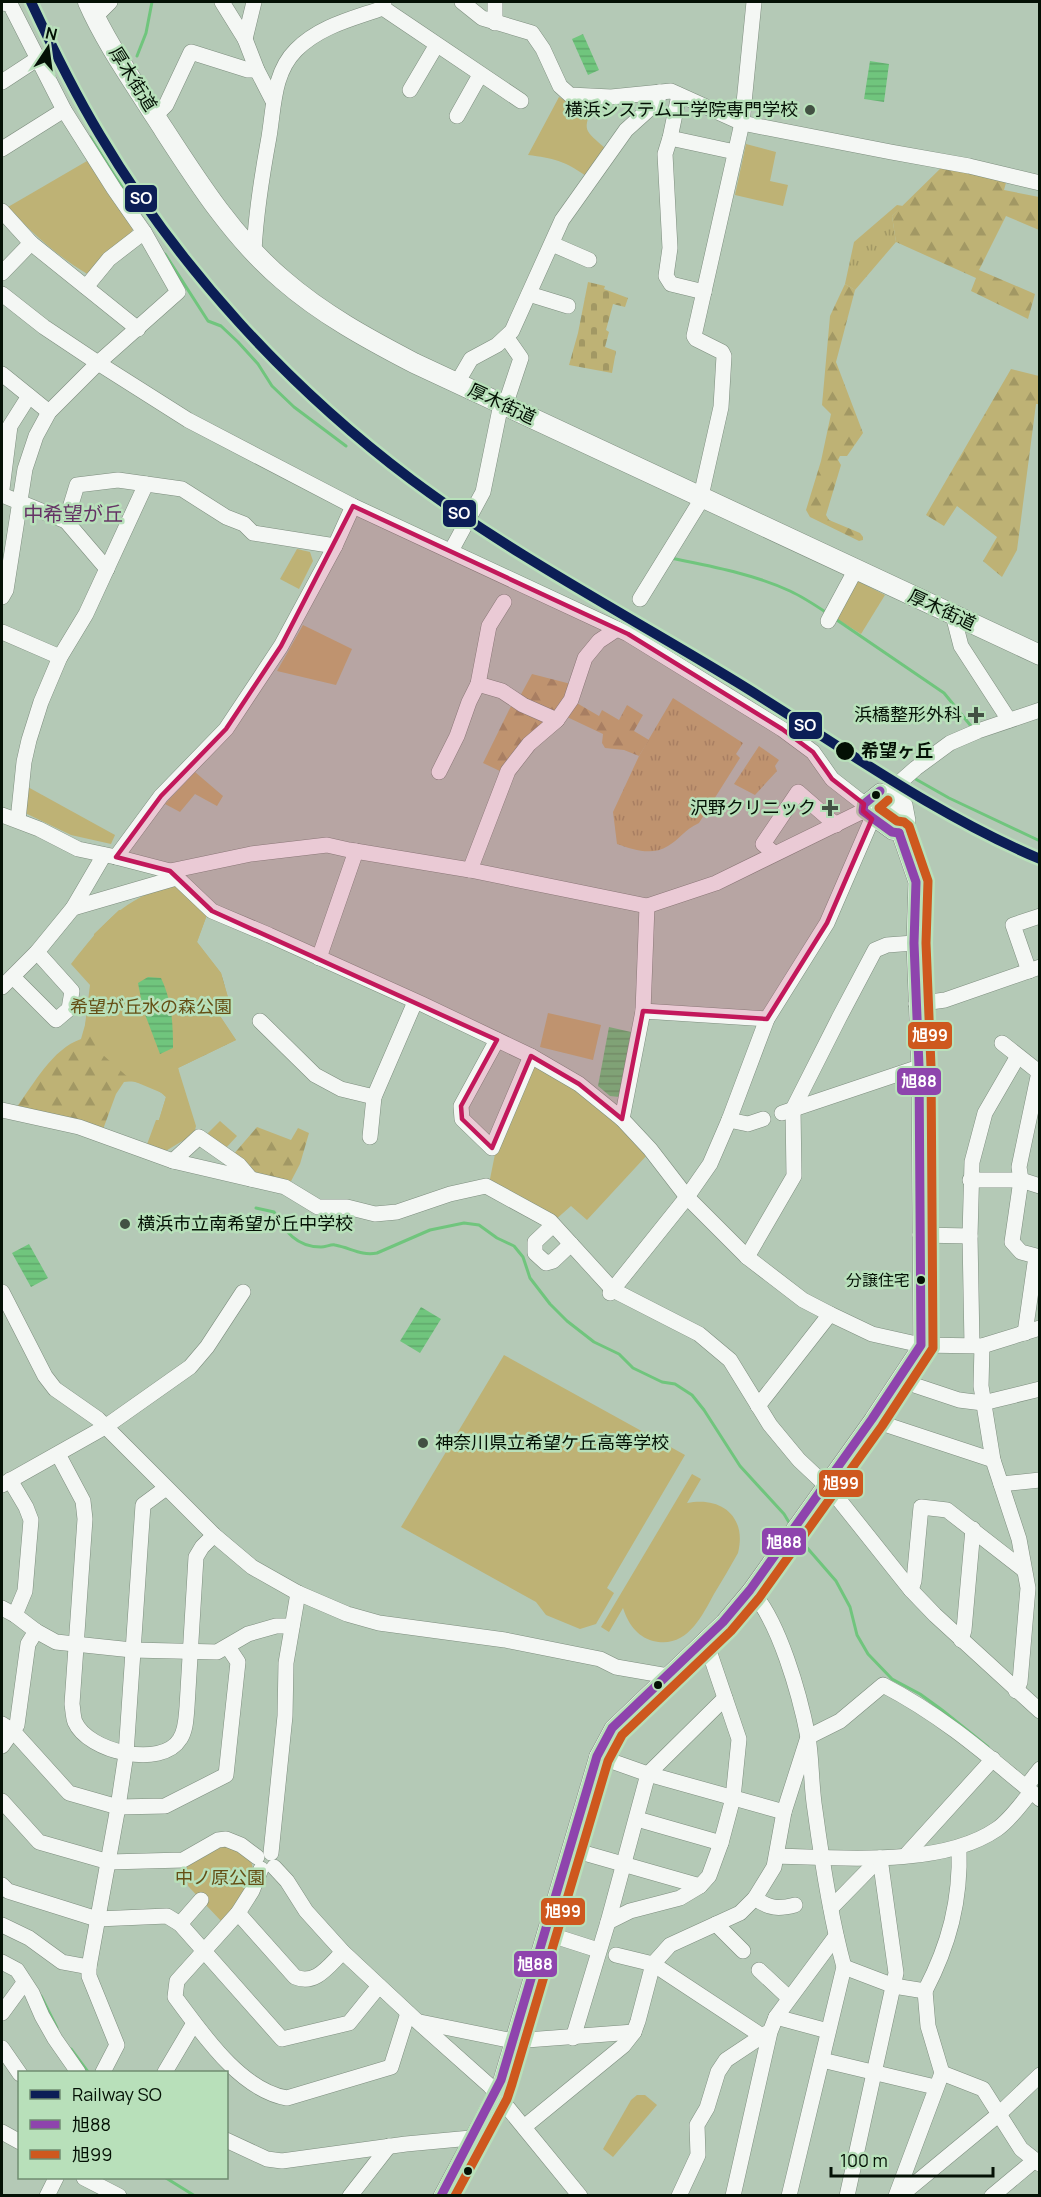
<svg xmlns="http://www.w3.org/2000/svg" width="1041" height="2197" font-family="Manrope,'Noto Sans JP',sans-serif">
<defs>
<pattern id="grass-tufts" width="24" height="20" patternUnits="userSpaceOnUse" patternTransform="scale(1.5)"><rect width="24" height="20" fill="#beb275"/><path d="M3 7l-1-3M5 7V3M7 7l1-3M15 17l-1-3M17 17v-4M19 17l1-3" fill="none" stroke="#a29864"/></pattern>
<pattern id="forest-firs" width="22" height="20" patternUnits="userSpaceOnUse" patternTransform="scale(1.5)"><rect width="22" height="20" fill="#beb275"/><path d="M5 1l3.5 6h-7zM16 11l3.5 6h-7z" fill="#a29864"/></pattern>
<pattern id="cemetery-stones" width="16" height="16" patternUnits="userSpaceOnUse" patternTransform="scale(1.5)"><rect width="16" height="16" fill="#beb275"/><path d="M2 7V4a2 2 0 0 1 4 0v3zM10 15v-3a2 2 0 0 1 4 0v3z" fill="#a29864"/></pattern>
<pattern id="water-rules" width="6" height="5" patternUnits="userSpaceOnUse" patternTransform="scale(1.5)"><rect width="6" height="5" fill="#70c57d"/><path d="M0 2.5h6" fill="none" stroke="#5fa86b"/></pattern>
</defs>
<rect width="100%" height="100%" fill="#b4c9b6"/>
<g fill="url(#grass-tufts)">
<path d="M897 205 903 206 892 216 896 242 855 290 845 284 854 242Z"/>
<path d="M673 698 743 743 736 754 740 758 699 823C684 830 680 839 668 846 652 856 634 850 617 844L613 812 639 756Z"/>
<path d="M759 746 779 760 775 766 777 771 755 795 734 784Z"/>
</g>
<g fill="url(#forest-firs)">
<path d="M944 165 1007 179 1004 190 1039 197V230L1006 216 979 270 1035 294 1028 319 971 291 976 278 896 242 892 216Z"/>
<path d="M845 284 855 290 836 362 863 433 847 456H840L838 460 841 465 826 515 829 520 860 533 863 537V540L859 541 810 517 806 510 821 461 831 414 822 405 830 316Z"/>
<path d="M1011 369 1039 376 1040 404H1036L1017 550 1002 577 983 561 997 537 957 506 944 526 926 515Z"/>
<path d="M532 674 571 684 556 718 519 698Z"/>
<path d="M513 702 552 721 504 773 483 763Z"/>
<path d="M575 702 599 716 602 710 619 720 627 705 643 715 634 731 649 740 639 756 624 750 605 748 602 743 603 734 567 717Z"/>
<path d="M119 910 208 912 197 942 221 973 229 1001 216 1010 236 1040 178 1068 164 920 185 1139 156 1120H159L166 1097C158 1088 135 1079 124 1082L116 1094 102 1132 16 1108C34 1084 52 1049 81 1039L89 1011 94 934Z"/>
<path d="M257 1127 291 1140 298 1128 309 1133 300 1164 289 1185 248 1173 232 1156Z"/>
</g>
<path fill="url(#cemetery-stones)" d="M588 282 605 286 604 289 628 298 625 307 613 304 606 330 609 332 605 347 616 351 612 373 569 365 578 333Z"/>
<g fill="#beb275">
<path d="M559 97 566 101 594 103C582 132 584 129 606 149L586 176C565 161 553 158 528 155Z"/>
<path d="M746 144 776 152 770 181 788 185 783 206 735 195Z"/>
<path d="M87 161 133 229 130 235 89 275C58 257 32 233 8 207Z"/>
<path d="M297 549 310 552 313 561 299 589 280 579Z"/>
<path d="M856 580 885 595 861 634 837 619Z"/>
<path d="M303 625 352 649 336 685 277 671Z"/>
<path d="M195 772 223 796 217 806 195 794 180 812 165 804Z"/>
<path d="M26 786 115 835 111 844 71 835 23 812Z"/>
<path d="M174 884 208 912 197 942 221 973 229 1001 216 1010 236 1040 178 1068 196 1126 194 1134 164 1152 146 1147 156 1120H159L166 1097 162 1093 131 1080 103 1055 85 1025 90 985 71 964C103 923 123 899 174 884Z"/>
<path d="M548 1013 601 1025 593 1060 540 1047Z"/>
<path d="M533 1063 576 1088 619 1124 648 1154 587 1220 571 1206 554 1221 489 1184 495 1154Z"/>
<path d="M220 1121 237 1136 225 1149 207 1134Z"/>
<path d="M504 1355 685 1455 607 1588 614 1593 596 1624 580 1629 546 1615 536 1602 401 1527Z"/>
<path d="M692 1474 701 1479 687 1503C722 1496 747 1517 738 1553 730 1567 722 1581 714 1594 701 1618 686 1649 653 1641 636 1636 628 1623 623 1608L609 1632 601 1627Z"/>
<path d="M222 1845C228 1847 235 1848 240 1851 272 1869 236 1904 222 1922L188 1886 186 1864Z"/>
<path d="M637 2095H645L657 2105 613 2157 603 2149 631 2100Z"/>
</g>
<g fill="url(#water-rules)">
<path d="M583 34 599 70 588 75 572 39Z"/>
<path d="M870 61 889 64 884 102 864 99Z"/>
<path d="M148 977 161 978C172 1001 173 1024 173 1048L160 1054 143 1009 138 983Z"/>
<path d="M609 1027 631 1032 619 1097 610 1096 598 1086Z"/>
<path d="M29 1244 48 1278 31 1287 12 1253Z"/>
<path d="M421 1307 441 1319 420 1353 400 1341Z"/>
</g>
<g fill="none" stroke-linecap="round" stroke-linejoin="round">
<g stroke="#70c57d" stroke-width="3">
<path d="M137 56 146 33 152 2"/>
<path d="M90 137 139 212"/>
<path d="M165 254 208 321 221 326 238 342 258 364 272 386 294 407 346 446"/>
<path d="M671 558C711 566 753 574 790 591 803 597 815 605 827 613"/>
<path d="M834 618 944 693 971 726"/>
<path d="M912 777 949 798 1040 841"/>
<path d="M256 1208 274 1212C285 1231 296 1247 321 1247 326 1247 331 1244 335 1245 351 1248 361 1256 377 1253L430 1230 464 1223 479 1225 497 1238 514 1246 523 1257 530 1278 550 1304 567 1321 594 1342 619 1354 633 1368 662 1382 675 1384 692 1395 704 1410 740 1466 784 1514 790 1524"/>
<path d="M796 1535 836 1581 850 1607 857 1635 868 1654 892 1679 920 1694 942 1710 988 1747"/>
<path d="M41 1996 57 2028"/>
<path d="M71 2049 88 2072"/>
<path d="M166 2178 195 2196"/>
</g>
<defs>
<g id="minor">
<path d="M222 2 245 39 257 70 273 101"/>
<path d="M462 2 482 18 532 33 543 49 560 86 570 95 611 97 671 91 742 123 891 152 969 166 1040 183"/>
<path d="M2 3 10 4 64 110 114 189 144 232 178 292 98 363 49 412 36 436 25 469 6 590 2 597"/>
<path d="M383 8 521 101"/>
<path d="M95 17 110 2"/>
<path d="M495 23V2"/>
<path d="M245 39 254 2"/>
<path d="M2 82 37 59"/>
<path d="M410 90 436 46"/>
<path d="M679 95 670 138 665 154 670 248 666 276 671 284 704 292"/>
<path d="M155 116 166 105 191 52 248 70H257"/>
<path d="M457 116 480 75"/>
<path d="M670 138 735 152"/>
<path d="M2 149 64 110"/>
<path d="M2 211 31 243 138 329"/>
<path d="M552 244 589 260"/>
<path d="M254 251C256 212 262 175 269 137 274 107 273 73 296 50 320 26 352 19 383 8L384 2"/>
<path d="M2 273 31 243"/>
<path d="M86 287 109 259 144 232"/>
<path d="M2 294 44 327 98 363 188 420 353 506 628 634 782 729 813 752 832 779 864 804"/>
<path d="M529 294 568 306"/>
<path d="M2 374 49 412"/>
<path d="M457 383 471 359 497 345 512 331 562 220 626 130 658 101 659 92"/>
<path d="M505 406 521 358 507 338"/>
<path d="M2 489 10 426 29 396"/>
<path d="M2 495 66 521 107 569"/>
<path d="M701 496 721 407 724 356 722 352 696 339 694 336 742 123 754 2"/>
<path d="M66 521 77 485 118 480 182 489 226 517 244 524 253 533 335 546"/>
<path d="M451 551 483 492 501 404"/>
<path d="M640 599 703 497"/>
<path d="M953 615 961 646 1009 720"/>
<path d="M828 621 856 569"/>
<path d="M2 632 60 657"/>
<path d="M478 684 502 691 523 705 557 720 571 700 585 658 599 641 617 629"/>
<path d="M439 772 457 736 469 702 478 684 489 626 504 602"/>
<path d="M880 791 889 793 905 805 908 821 899 833 892 832 863 811 864 804Z"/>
<path d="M2 815 39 829 78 849 116 857 170 871 251 854 327 845 349 850 470 870 647 906 716 883 863 811"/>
<path d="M18 820 24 762 29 740 41 702 60 657 86 614 146 484"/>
<path d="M774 853 763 844 798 792 836 825"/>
<path d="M116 857 161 796 226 729 281 646 335 546 353 506"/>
<path d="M470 870 508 771 529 744 557 720"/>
<path d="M170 871 212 911 269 935 422 1004 531 1056 579 1084 622 1119 650 1149 687 1197 747 1257 803 1300 830 1314 872 1334 921 1345 982 1346 1040 1328"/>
<path d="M73 908 176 878"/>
<path d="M319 958 356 851"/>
<path d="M1029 971 1013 925 1040 916"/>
<path d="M13 977 56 1020 69 1009 72 991 37 952"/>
<path d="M2 987 37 952 73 908 104 855"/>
<path d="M916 1004 945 1000 1040 967"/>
<path d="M643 1011 767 1019"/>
<path d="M260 1021 315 1075 341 1089 374 1097"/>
<path d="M497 1040 461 1106 462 1119 492 1148 531 1056"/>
<path d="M1002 1043 1040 1073"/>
<path d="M2 1110 79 1127 173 1161 285 1187 318 1207H347L375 1214 397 1212 450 1194 486 1186 550 1221 613 1290 699 1334 730 1360 770 1425 799 1460 832 1491 911 1590 935 1615 1040 1711"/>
<path d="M782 1113 919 1067"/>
<path d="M622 1119 643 1011 647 906"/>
<path d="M729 1120 748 1124 763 1119"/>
<path d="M370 1137 374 1097 415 1002"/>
<path d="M173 1161 199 1137 239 1165 251 1179"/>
<path d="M970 1180H1021L1040 1186"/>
<path d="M553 1225 535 1242V1253L546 1263 553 1261 571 1244"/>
<path d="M920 1235 970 1236"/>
<path d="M747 1257 794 1176 793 1109 839 1018 875 950 887 945 914 943"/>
<path d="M2 1292 45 1376 55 1389 98 1419 214 1535 252 1567 298 1593 347 1614 379 1623 505 1640 600 1659 616 1667 668 1676"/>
<path d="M610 1293 687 1197 710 1164 729 1120 767 1019 827 923 872 819 892 789 916 768 950 743 978 731 1040 710"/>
<path d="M1025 1333 1036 1256 1021 1252 1012 1242 1021 1180 1019 1167 1039 1072"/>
<path d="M972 1345 970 1236 972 1162 985 1113 1018 1056"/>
<path d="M982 1346 981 1386 993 1460 1019 1539 1028 1588 1020 1682 1016 1691"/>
<path d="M911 1384 959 1400 983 1403 1040 1389"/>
<path d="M758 1406 830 1314"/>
<path d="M887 1425 993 1460"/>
<path d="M58 1454 83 1501 85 1519 72 1704C73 1710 73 1717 75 1722 88 1752 162 1769 180 1739 186 1730 186 1718 187 1707L196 1557 202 1547 214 1535"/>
<path d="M10 1480 26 1507 31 1520 25 1591 15 1615"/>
<path d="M1001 1484 1040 1480"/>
<path d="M2 1485 105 1427 190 1367 207 1347 243 1292"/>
<path d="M750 1590C779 1619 800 1696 808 1737 812 1761 811 1786 815 1810 822 1862 830 1916 844 1967L789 2196"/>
<path d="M911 1590 914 1581 921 1507 947 1510 1024 1570"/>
<path d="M2 1608 15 1615 36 1631 56 1642 132 1650 217 1652 248 1634 276 1626H292"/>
<path d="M961 1640 964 1630 973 1529"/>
<path d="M2 1724 13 1731 69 1793 118 1807 165 1806 226 1775 238 1662 228 1647"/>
<path d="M2 1746 17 1725 28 1644 36 1631"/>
<path d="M597 1756 648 1774 784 1812"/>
<path d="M1026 1787 1040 1769"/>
<path d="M2 1801 39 1842 109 1862 183 1860 218 1840 226 1839 241 1845 257 1857"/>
<path d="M637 1819 721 1843"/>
<path d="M570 1849 700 1886"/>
<path d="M271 1853 285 1716 286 1663 298 1593"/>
<path d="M906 1855 993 1759"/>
<path d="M777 1856C841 1858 942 1867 997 1829 1010 1820 1021 1804 1031 1792"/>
<path d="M274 1867 287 1881 306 1911 343 1952 417 2021 490 2086 580 2196"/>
<path d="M261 1869 252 1891 238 1913 177 1981 175 1997C202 2033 240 2090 287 2098L391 2067 408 2013"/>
<path d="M2 1885 8 1891 97 1919 167 1916 180 1924 282 2039 349 2023 379 1986"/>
<path d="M755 1898C769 1909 779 1909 795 1905"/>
<path d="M831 1908 880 1858"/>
<path d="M238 1913 295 1977C316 1986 329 1965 343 1952"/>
<path d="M608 1922 630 1911 680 1898 700 1886 709 1876 721 1843 733 1798 739 1739 705 1639"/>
<path d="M180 1924 201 1900"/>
<path d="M716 1924 743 1951"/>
<path d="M2 1925 29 1938 62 1962 89 1967"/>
<path d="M545 1933 598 1950"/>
<path d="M616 1955 653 1964 762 2036 767 2033"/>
<path d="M2 1962 17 1970 32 1993 42 2016 55 2039 78 2072"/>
<path d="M844 1967 894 1986 925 1991C949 1945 961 1900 959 1848"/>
<path d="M759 1970 789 1998"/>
<path d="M2 2013 24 1983"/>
<path d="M776 2017 828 2031"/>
<path d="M420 2022 513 2041 634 2032"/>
<path d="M573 2038 608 1922 648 1774 725 1698"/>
<path d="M2 2048 20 2074"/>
<path d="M822 2060 935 2087"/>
<path d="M103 2072 117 2045 89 1976V1967L118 1807 126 1754 143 1505 166 1488"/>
<path d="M165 2072 194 2023"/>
<path d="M942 2073 983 2089 1021 2149 1040 2164"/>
<path d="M524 2127 623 2046 634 2032 638 2021 653 1964 670 1945 740 1913 755 1898 774 1867 784 1812 808 1737 840 1721 883 1685C943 1716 988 1756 1040 1799"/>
<path d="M2 2132 20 2142"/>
<path d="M226 2140 267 2159 282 2161 406 2144 471 2138"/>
<path d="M84 2178 119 2196"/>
<path d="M47 2196 56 2178"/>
<path d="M350 2196 389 2146"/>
<path d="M441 2196 496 2093 501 2080 597 1756 612 1728 723 1622 750 1590 872 1419 921 1345 919 1067 914 943 916 882 899 833 889 793"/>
<path d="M679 2196 698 2155 697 2125 707 2108 718 2072 726 2060 762 2036"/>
<path d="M733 2196 770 2032 776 2017 836 1936"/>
<path d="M847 2196 896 1973 880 1858"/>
<path d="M896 2196 942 2073 928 2026 925 1991"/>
<path d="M900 2196 998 2115 1040 2075"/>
<path d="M992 2196 1035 2160"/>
</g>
<path id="major" d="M88 2C106 43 133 81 157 119 194 176 231 236 283 280 322 314 368 339 414 363L1040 655"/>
</defs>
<use href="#minor" stroke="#7d8d7e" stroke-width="16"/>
<use href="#major" stroke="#7d8d7e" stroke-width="21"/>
<use href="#minor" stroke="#f4f7f4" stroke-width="15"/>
<use href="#major" stroke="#f4f7f4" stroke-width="20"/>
<defs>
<g id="bus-1">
<path d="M880 791 864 804 863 811 892 832 899 833"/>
<path d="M441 2196 501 2080 597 1756 612 1728 723 1622 750 1590 872 1419 921 1345 919 1067 914 943 916 882 899 833"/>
</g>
<path id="bus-2" d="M455 2196 507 2099 512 2084 608 1761 622 1735 731 1631 759 1598 882 1426 933 1348 931 1067 926 943 928 881 909 826 904 822 897 821 879 808 888 800"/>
</defs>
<use href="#bus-1" stroke="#b8e0ba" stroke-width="14"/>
<use href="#bus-2" stroke="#b8e0ba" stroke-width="14"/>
<use href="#bus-1" stroke="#8e44ad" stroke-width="9"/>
<use href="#bus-2" stroke="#ce581e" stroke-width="9"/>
<defs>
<path id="rail-1" d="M31 2C52 47 74 92 100 135 179 268 288 387 412 480 514 556 627 615 735 681 835 742 931 813 1040 859"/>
</defs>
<use href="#rail-1" stroke="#b8e0ba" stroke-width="15"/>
<use href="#rail-1" stroke="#0c1e56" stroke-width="10"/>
</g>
<path fill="#c2185b" fill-opacity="0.2" stroke="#c2185b" stroke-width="4.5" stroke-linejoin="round" d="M353 506 628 634 782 729 813 752 832 779 864 804 863 811 872 819 827 923 767 1019 643 1011 622 1119 579 1084 531 1056 492 1148 462 1119 461 1106 497 1040 212 911 170 871 116 857 161 796 226 729 281 646Z"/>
<g fill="#425143" stroke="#b8e0ba" stroke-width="2">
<circle cx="810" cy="110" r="6"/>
<path d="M973 706h6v6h6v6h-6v6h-6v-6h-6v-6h6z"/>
<path d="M827 799h6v6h6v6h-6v6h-6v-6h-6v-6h6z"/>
<circle cx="125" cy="1224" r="6"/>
<circle cx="423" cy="1443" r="6"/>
</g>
<g fill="#041105" stroke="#b8e0ba" stroke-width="2">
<circle cx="845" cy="751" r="10"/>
<circle cx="876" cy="795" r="5"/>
<circle cx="921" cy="1280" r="5"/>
<circle cx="658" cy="1685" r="5"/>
<circle cx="468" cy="2171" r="5"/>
</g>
<g text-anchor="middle" stroke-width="5" stroke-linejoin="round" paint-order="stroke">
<g font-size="16" fill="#041105" stroke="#b8e0ba" text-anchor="end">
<text x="910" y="1286">分譲住宅</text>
</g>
<g font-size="18" fill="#041105" stroke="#b8e0ba">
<text transform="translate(133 79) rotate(58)" y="6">厚木街道</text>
<text transform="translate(502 404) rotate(25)" y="6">厚木街道</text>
<text transform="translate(942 610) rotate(25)" y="6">厚木街道</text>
</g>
<g font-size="18" fill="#041105" stroke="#b8e0ba" text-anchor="end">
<text x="798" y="116">横浜システム工学院専門学校</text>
<text x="962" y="721">浜橋整形外科</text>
<text x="816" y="814">沢野クリニック</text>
<text x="137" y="1230" text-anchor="start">横浜市立南希望が丘中学校</text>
<text x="435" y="1449" text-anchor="start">神奈川県立希望ケ丘高等学校</text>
</g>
<g font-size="18" font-weight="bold" fill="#041105" stroke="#b8e0ba" text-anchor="start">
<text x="861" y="757">希望ヶ丘</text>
</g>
<g font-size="18" fill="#654f15" stroke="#b8e0ba">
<text x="151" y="1013">希望が丘水の森公園</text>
<text x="220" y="1884">中ノ原公園</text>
</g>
<g font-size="20" fill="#653365" stroke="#b8e0ba">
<text x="73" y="521">中希望が丘</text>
</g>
</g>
<g stroke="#b8e0ba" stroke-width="2">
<rect x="124" y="184" width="34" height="29" rx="6" fill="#0c1e56"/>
<rect x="442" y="499" width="35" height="29" rx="6" fill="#0c1e56"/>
<rect x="788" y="711" width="35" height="29" rx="6" fill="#0c1e56"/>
<rect x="907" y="1021" width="46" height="29" rx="6" fill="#ce581e"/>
<rect x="896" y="1067" width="46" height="29" rx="6" fill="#8e44ad"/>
<rect x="818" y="1469" width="46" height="29" rx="6" fill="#ce581e"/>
<rect x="761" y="1527" width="46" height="29" rx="6" fill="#8e44ad"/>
<rect x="540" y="1897" width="46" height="29" rx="6" fill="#ce581e"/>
<rect x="513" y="1950" width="45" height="28" rx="6" fill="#8e44ad"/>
</g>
<g font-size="16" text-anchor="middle" font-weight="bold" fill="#fff">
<text x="141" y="204">SO</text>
<text x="459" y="519">SO</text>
<text x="805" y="731">SO</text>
<text x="930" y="1041">旭99</text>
<text x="919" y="1087">旭88</text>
<text x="841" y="1489">旭99</text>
<text x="784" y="1548">旭88</text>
<text x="563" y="1917">旭99</text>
<text x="535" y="1970">旭88</text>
</g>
<rect width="1041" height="2197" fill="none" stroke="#041105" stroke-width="6"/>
<rect x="18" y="2071" width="210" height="108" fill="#b8e0ba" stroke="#708d72" stroke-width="1.5"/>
<rect x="30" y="2090" width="30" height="9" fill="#0c1e56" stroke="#708d72" stroke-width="1.5"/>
<text x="72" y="2101" font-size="18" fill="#041105">Railway SO</text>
<rect x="30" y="2120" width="30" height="9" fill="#8e44ad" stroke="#708d72" stroke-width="1.5"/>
<text x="72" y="2131" font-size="18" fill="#041105">旭88</text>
<rect x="30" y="2150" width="30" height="9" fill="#ce581e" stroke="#708d72" stroke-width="1.5"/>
<text x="72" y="2161" font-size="18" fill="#041105">旭99</text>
<g transform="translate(48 48) rotate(13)" stroke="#b8e0ba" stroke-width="4.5" paint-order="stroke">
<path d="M0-4.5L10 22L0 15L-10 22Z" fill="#041105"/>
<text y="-9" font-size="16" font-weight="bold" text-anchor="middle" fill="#041105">N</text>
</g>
<path d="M831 2167v9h162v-9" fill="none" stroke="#041105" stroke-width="3"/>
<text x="840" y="2167" font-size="18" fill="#041105" stroke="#b8e0ba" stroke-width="4.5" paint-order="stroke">100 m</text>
</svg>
